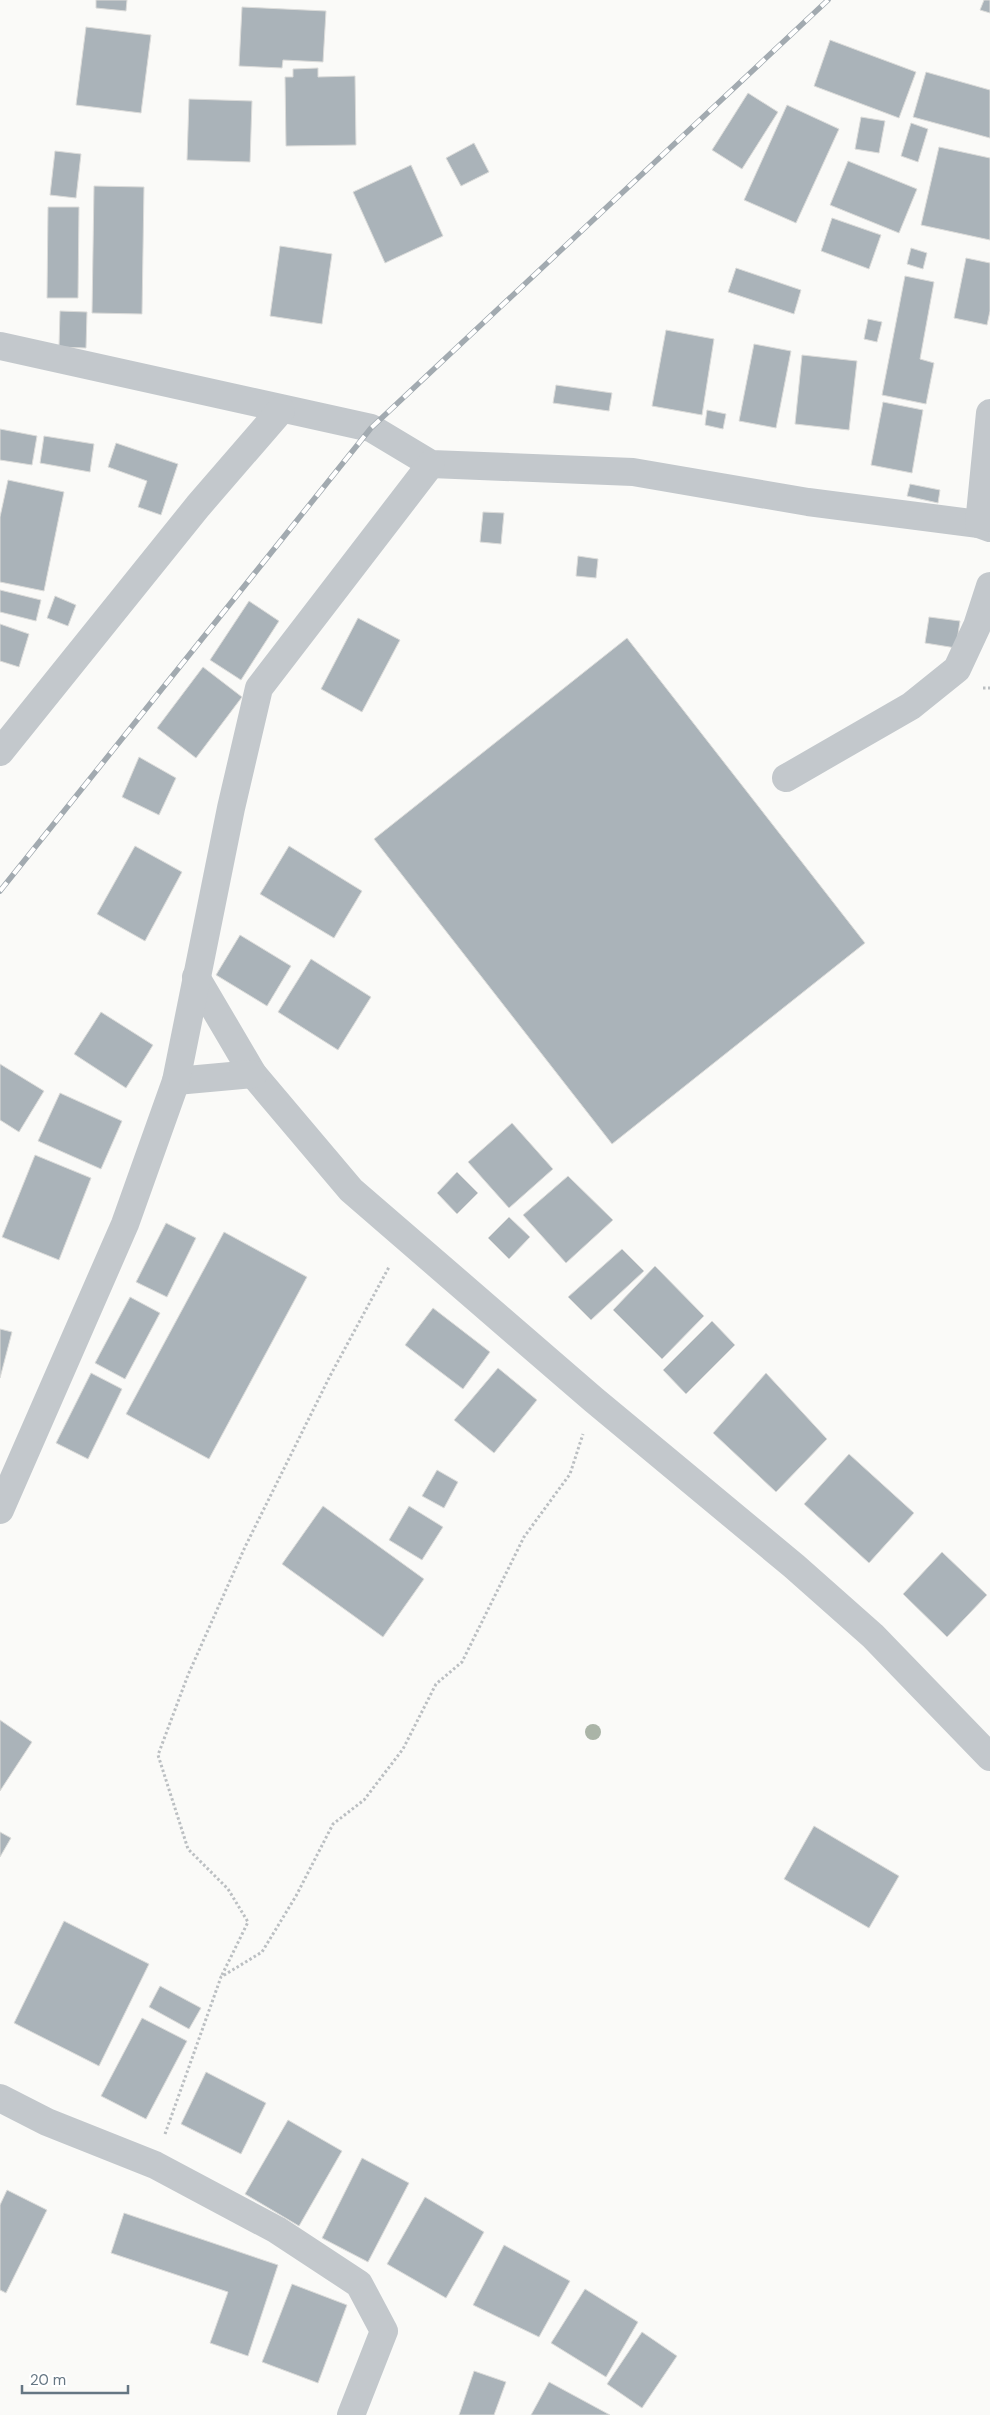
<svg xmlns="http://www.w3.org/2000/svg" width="990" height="2415" font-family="'DM Sans',sans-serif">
<rect width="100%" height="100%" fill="#fafaf8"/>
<g fill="#aab3b9" stroke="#dcdcda">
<path d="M96 0H127L126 11 96 8Z"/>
<path d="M984 0H990V13L980 10Z"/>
<path d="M242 7 326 11 323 62 283 60 282 68 239 66Z"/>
<path d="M86 27 151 35 141 113 76 105Z"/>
<path d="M830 40 916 72 899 118 814 86Z"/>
<path d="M318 68V77L355 76 356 145 286 146 285 77H293V69Z"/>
<path d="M926 72 990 90V138L913 117Z"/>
<path d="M748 93 778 112 742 169 712 150Z"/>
<path d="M189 99 252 101 250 162 187 160Z"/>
<path d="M787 105 839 129 796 223 744 200Z"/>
<path d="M861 117 885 121 879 153 855 149Z"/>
<path d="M911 123 928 129 918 162 901 156Z"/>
<path d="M474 143 489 172 461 186 446 158Z"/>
<path d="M939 147 990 158V240L921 225Z"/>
<path d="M55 151 81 154 76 198 50 195Z"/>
<path d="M848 161 917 189 899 233 830 205Z"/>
<path d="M411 165 443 236 385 263 353 192Z"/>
<path d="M94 186 144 187 142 314 92 313Z"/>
<path d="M48 207H79L78 298H47Z"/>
<path d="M832 218 881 235 869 269 821 251Z"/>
<path d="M280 246 332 254 322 324 270 316Z"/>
<path d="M911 248 927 253 923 269 907 264Z"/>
<path d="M966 258 990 263V311L987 325 954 318Z"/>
<path d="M736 268 801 290 794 314 728 292Z"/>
<path d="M905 276 934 282 920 359 934 363 926 404 882 395Z"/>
<path d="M60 311 87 312 86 348 59 347Z"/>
<path d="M868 319 882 322 877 342 864 339Z"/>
<path d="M666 330 714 339 702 415 652 406Z"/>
<path d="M754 344 791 351 776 428 739 421Z"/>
<path d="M802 355 857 361 849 430 795 424Z"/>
<path d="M556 385 612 393 609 411 553 403Z"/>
<path d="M883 402 923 410 912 473 871 465Z"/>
<path d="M707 410 726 414 723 429 705 425Z"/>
<path d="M0 429 37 436 32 465 0 460Z"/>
<path d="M44 436 94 444 90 472 40 463Z"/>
<path d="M116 443 178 464 161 515 138 507 147 481 108 467Z"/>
<path d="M8 480 64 492 44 591 0 582V517Z"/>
<path d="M910 484 940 490 938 503 907 496Z"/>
<path d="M483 512 504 513 501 544 480 542Z"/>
<path d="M578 556 598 559 596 578 576 576Z"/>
<path d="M0 590 41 600 36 621 0 612Z"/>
<path d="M55 596 76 605 68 626 47 618Z"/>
<path d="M249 601 279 621 241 680 210 660Z"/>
<path d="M929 617 960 621 956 648 925 643Z"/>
<path d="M358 618 400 640 362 712 321 689Z"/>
<path d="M0 624 29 634 19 667 0 661Z"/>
<path d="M627 638 865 943 612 1144 374 839Z"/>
<path d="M203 667 242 697 196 758 157 728Z"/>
<path d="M139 757 176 778 159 815 122 797Z"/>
<path d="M135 846 182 872 145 941 97 914Z"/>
<path d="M289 846 362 891 334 938 260 894Z"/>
<path d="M240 935 291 966 267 1006 216 975Z"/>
<path d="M311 959 371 997 338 1050 278 1012Z"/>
<path d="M101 1012 153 1045 126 1088 74 1054Z"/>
<path d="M0 1064 44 1091 19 1132 0 1120Z"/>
<path d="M60 1093 122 1121 101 1169 38 1141Z"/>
<path d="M512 1123 553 1169 509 1208 468 1162Z"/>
<path d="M35 1155 91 1178 59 1260 2 1237Z"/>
<path d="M457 1172 478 1193 457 1214 437 1193Z"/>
<path d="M568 1176 613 1220 566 1263 523 1215Z"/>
<path d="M509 1217 530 1237 509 1259 488 1238Z"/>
<path d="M166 1223 196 1238 167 1297 136 1282Z"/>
<path d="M224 1232 307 1277 209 1459 126 1414Z"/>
<path d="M622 1249 644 1271 591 1320 568 1297Z"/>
<path d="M655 1266 704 1316 662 1359 613 1310Z"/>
<path d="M130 1297 160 1313 125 1379 95 1363Z"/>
<path d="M433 1308 490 1352 463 1389 405 1345Z"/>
<path d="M712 1321 735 1345 686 1394 663 1370Z"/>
<path d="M0 1329 12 1332 0 1378Z"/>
<path d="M498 1368 537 1400 494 1453 454 1420Z"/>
<path d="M91 1373 122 1389 88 1459 56 1443Z"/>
<path d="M766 1373 827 1439 776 1492 713 1433Z"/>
<path d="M849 1454 914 1513 869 1563 804 1504Z"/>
<path d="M437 1470 458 1482 444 1508 422 1496Z"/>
<path d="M323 1506 424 1579 383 1637 282 1564Z"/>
<path d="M409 1506 443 1527 422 1560 389 1540Z"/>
<path d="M942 1552 987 1595 947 1637 903 1594Z"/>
<path d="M0 1720 32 1742 0 1791Z"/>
<path d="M814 1826 899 1876 869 1928 784 1879Z"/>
<path d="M0 1832 11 1838 0 1857Z"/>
<path d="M64 1921 149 1964 99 2066 14 2023Z"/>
<path d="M160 1986 201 2008 189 2029 149 2007Z"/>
<path d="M142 2018 187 2041 146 2119 101 2096Z"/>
<path d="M206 2072 266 2103 241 2154 181 2124Z"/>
<path d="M288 2120 342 2151 299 2226 245 2194Z"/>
<path d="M362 2158 409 2183 368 2262 322 2238Z"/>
<path d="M7 2190 47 2210 6 2293 0 2290V2205Z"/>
<path d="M425 2197 484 2232 446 2298 387 2264Z"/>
<path d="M124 2213 278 2265 248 2356 210 2343 228 2292 111 2253Z"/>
<path d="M504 2245 570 2281 539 2337 473 2305Z"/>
<path d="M292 2284 347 2305 318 2383 262 2362Z"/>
<path d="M585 2289 638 2322 606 2377 551 2343Z"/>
<path d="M642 2332 677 2356 642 2408 607 2384Z"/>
<path d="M474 2371 506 2382 494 2415H459Z"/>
<path d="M549 2382 610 2415H531Z"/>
</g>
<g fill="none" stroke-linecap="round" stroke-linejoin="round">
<g stroke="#bbbfc2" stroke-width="3" stroke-dasharray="2.5 2.5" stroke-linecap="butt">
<path d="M983 688H990"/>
<path d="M222 1975 248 1922 228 1889 188 1849 158 1755 188 1675 245 1547 330 1376 389 1267"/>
<path d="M165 2134 221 1977 262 1952 296 1896 333 1824 364 1800 403 1749 436 1684 462 1662 524 1537 570 1474 583 1434"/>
</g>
<g stroke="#c3c8cc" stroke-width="28">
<path d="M0 346 371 428 431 464 633 472 808 502 979 524 990 528"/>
<path d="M979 524 990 413"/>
<path d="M0 752 198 506 281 410"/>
<path d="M786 778 911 706 957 669 977 626 990 586"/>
<path d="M196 977 253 1074 351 1190 594 1400 794 1566 873 1636 990 1757"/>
<path d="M176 1081 253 1074"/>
<path d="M0 1510 125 1224 176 1081 231 808 259 688 431 464"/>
<path d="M0 2098 47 2122 155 2165 277 2230 359 2284 384 2331 351 2415"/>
</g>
<defs>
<path id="rail" d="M0 891 371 428 828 0"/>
</defs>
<use href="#rail" stroke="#a2aab0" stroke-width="5.5"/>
<use href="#rail" stroke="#fff" stroke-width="4" stroke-dasharray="11" stroke-linecap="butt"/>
</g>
<circle fill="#aab4a7" cx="593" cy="1732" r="8"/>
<path d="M22 2385v8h106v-8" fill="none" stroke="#657683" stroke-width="2.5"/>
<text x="30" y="2385" font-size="15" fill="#657683" stroke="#ffffff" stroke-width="4" paint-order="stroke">20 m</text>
</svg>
